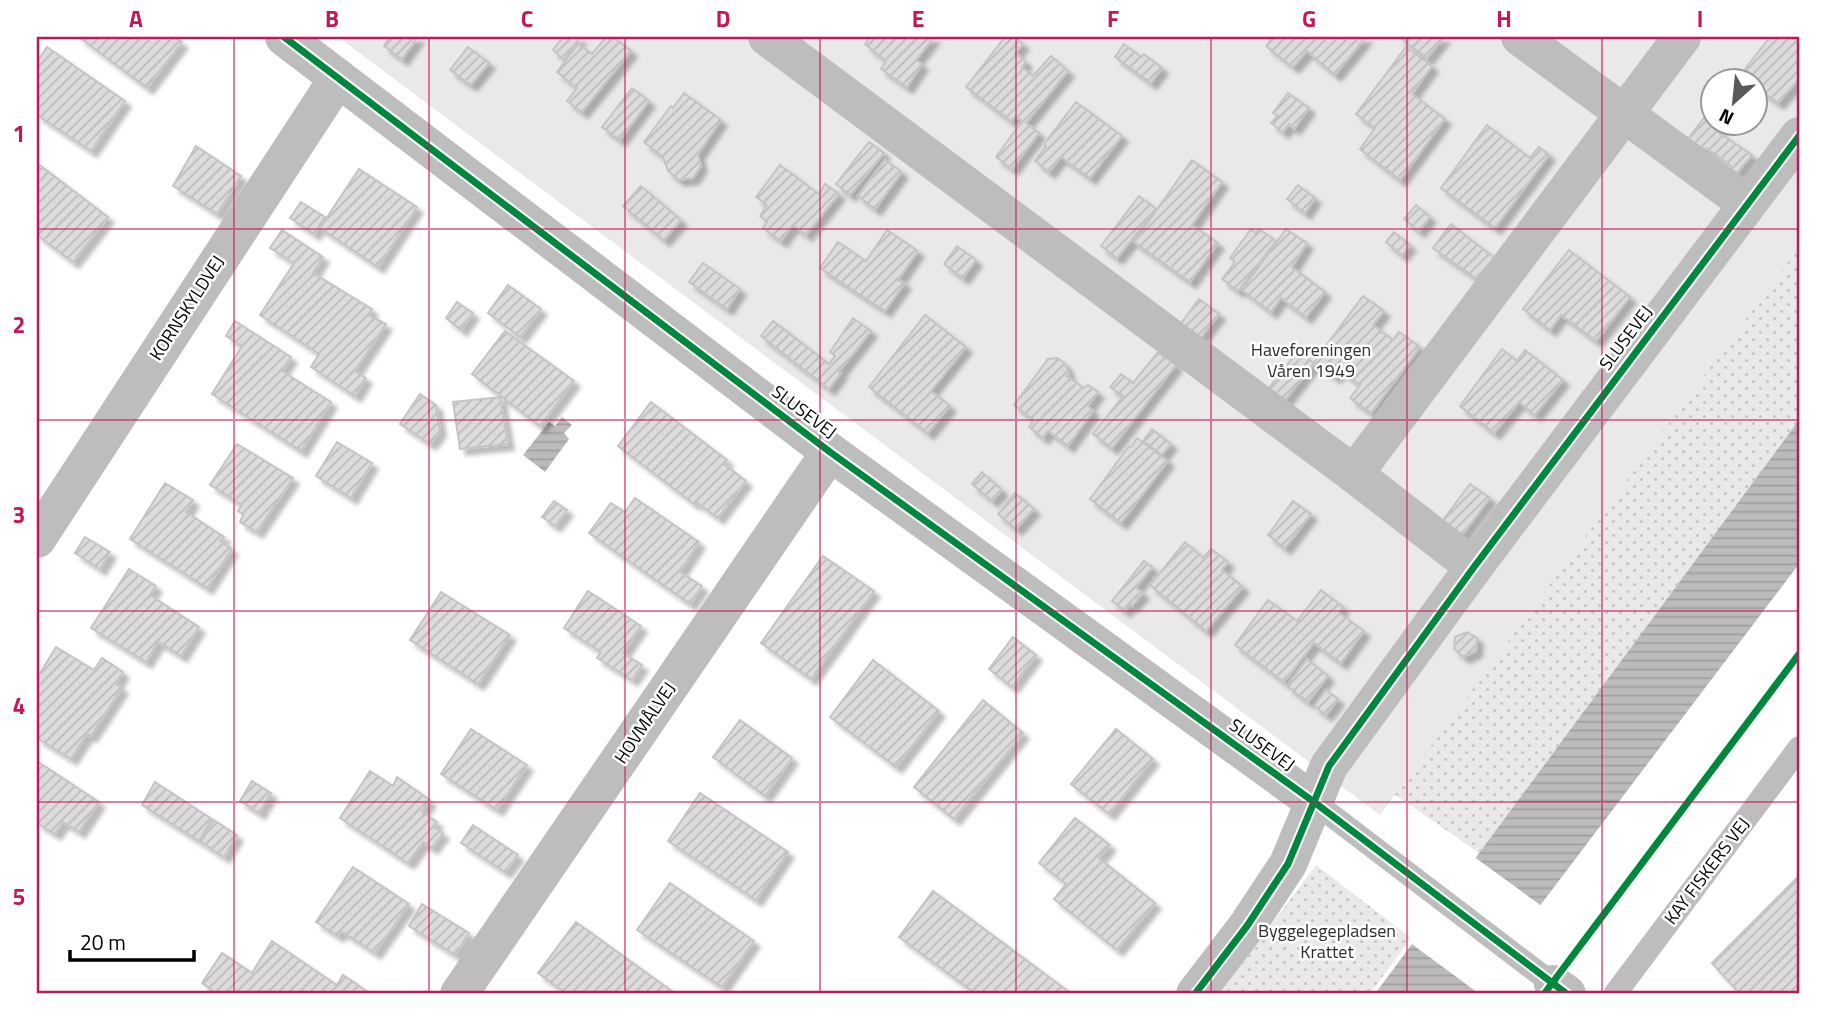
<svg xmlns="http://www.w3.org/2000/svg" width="1836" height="1031" font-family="'Titillium Web',sans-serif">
<defs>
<pattern id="grass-dots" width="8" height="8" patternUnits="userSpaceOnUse" patternTransform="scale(1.75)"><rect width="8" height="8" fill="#e9e9e9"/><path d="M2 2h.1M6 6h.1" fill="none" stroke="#c6c6c6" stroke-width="1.8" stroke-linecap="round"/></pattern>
<pattern id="water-rules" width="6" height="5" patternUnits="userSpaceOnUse" patternTransform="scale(1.75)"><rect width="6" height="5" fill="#bbb"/><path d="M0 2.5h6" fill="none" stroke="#9f9f9f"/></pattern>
<pattern id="building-hatch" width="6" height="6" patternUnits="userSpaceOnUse" patternTransform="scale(1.75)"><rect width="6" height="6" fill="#dcdcdc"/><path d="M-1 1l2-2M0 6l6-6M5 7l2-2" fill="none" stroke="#bbb"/></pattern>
<filter id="shadow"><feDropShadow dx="6" dy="6" stdDeviation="2" flood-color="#0004"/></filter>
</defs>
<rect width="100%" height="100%" fill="#fff"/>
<g fill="url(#grass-dots)">
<path d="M1799 236V420L1479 853 1374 780Z"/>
<path d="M1316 865 1411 938 1370 994H1219Z"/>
</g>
<path fill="#e9e9e9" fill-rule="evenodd" d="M338 37H1799V247L1380 815ZM1714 80H1756V122H1714Z"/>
<g fill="url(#water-rules)">
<path d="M562 417 572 425 564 433 569 439 545 472 523 455 549 422 555 426Z"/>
<path d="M1799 420V564L1473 994H1375Z"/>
</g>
<path fill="#fff" d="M1473 856 1543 907 1478 993 1409 942Z"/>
<g fill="url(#building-hatch)" stroke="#c4c4c4" stroke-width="2" filter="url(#shadow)">
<path d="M79 37H174L182 42 147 88Z"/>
<path d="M390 37H418L402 59 384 46Z"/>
<path d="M563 37 580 38 564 60 553 50Z"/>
<path d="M606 37H613L631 51 582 112 567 101 577 88 557 72 578 44 592 54Z"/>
<path d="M870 37H934L916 60 922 64 907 87 881 69 886 61 865 44Z"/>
<path d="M1005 37H1014L1023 44 1015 53 1026 62 1022 67 1033 76 1051 56 1068 71 1026 123 1039 133 1012 169 996 157 1022 121 1015 116 1011 121 966 87Z"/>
<path d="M1273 37H1366L1335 75 1307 51 1293 67 1266 46Z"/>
<path d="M1399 37H1444L1427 58Z"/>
<path d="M1770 37H1799V79L1778 103 1756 87V80H1752L1742 73Z"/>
<path d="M1124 44 1141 57 1144 54 1162 68 1151 83 1115 57Z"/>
<path d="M47 47 125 101 91 151 37 115V62Z"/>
<path d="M468 47 489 63 471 85 450 70Z"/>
<path d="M1406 47 1432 66 1412 94 1445 119 1400 180 1360 149 1375 128 1356 114Z"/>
<path d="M632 88 649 101 620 140 602 127Z"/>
<path d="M684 93 721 120 698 154 701 166 693 178 679 180 668 171 663 157 644 142 671 106 673 108Z"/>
<path d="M1288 93 1309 108 1294 129 1289 124 1283 132 1271 123 1278 116 1273 113Z"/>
<path d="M1076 102 1122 136 1090 178 1061 157 1049 172 1035 161 1046 146 1044 144Z"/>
<path d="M1707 114 1714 118V122L1723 125 1718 132 1752 155 1737 173 1732 170 1730 165 1706 148 1705 150 1688 139Z"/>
<path d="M1487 125 1530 158 1539 147 1549 155 1495 228 1441 188Z"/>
<path d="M869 142 884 153 850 195 836 184Z"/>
<path d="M196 146 241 176 217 214 173 186Z"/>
<path d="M885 160 902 172 875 209 858 196Z"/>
<path d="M1192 160 1222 182 1192 225 1218 243 1190 282 1134 242Z"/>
<path d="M37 163 108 217 73 262 37 235Z"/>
<path d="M780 165 819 194 825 184 839 194 806 235 793 225 781 241 763 228 767 222 760 216 767 205 756 197Z"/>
<path d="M359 169 417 207 378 267 320 228Z"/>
<path d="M1298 185 1315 198 1305 213 1287 199Z"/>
<path d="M641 186 681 220 664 240 623 206Z"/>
<path d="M1139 196 1156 209 1117 258 1101 246Z"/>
<path d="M301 202 325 217 314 234 290 218Z"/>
<path d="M1416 205 1430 217 1419 231 1404 219Z"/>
<path d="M1451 224 1497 260 1481 282 1433 248Z"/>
<path d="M1251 229 1256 233 1259 229 1276 241 1238 291 1222 279 1235 262 1230 258Z"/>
<path d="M1286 229 1307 243 1292 267 1325 292 1306 317 1281 298 1271 312 1242 290Z"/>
<path d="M282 230 323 257 313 273 372 309 369 315 386 324 355 371 366 378 355 396 311 367 319 354 260 315 294 263 270 248Z"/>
<path d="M887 230 918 251 898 280 905 283 885 311 820 268 838 242 866 261Z"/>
<path d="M1394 232 1410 245 1402 255 1386 242Z"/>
<path d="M957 246 976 260 963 278 944 264Z"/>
<path d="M1569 250 1630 297 1596 341 1561 315 1550 330 1523 309Z"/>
<path d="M703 263 740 289 727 309 689 282Z"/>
<path d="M508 285 541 309 520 337 488 313Z"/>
<path d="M1363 296 1384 311 1373 325 1393 340 1399 332 1420 347 1371 413 1350 398 1360 385 1340 370 1335 377 1314 362Z"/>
<path d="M1199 299 1219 314 1197 343 1177 329Z"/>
<path d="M457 302 473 313 461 330 446 318Z"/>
<path d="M925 315 966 347 931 391 950 406 928 433 869 387Z"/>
<path d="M853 318 871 331 839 372 841 373 829 389 761 336 773 321 829 364 835 356 830 352Z"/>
<path d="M235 321 291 357 282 371 331 402 301 451 212 394 242 346 226 336Z"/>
<path d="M505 331 574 381 540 426 472 374Z"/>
<path d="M1502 349 1517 361 1525 350 1563 380 1535 415 1519 402 1494 433 1460 406Z"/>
<path d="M1298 351 1314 363 1280 407 1264 394Z"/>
<path d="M1158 352 1176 365 1112 448 1093 434 1123 396 1110 387 1121 374 1133 383Z"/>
<path d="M1058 358 1065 364 1069 374 1067 376 1084 388 1088 385 1098 392 1088 406 1093 411 1068 446 1048 431 1043 438 1029 427 1034 420 1014 405 1048 359Z"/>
<path d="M420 394 436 405 440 431 430 444 400 424Z"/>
<path d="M500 397 508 444 460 449 453 402Z"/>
<path d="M651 402 727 460 724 464 746 481 718 518 696 502 694 504 618 446Z"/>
<path d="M1152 429 1171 444 1162 455 1143 441Z"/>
<path d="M1137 438 1168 461 1121 523 1090 499 1129 446 1131 447Z"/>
<path d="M337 442 372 463 351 498 316 476Z"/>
<path d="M237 444 293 478 257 532 240 522 243 515 238 511 242 505 210 485Z"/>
<path d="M982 472 1002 490 992 501 972 484Z"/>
<path d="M165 483 193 500 186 512 224 537 220 541 232 549 207 588 130 539Z"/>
<path d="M1470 484 1490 498 1460 538 1440 524Z"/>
<path d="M1015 493 1034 509 1016 529 998 514Z"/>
<path d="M635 498 699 542 680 572 702 586 690 604 589 533 611 503 625 512Z"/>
<path d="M554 501 567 510 555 526 542 517Z"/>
<path d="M1293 501 1311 514 1285 548 1268 535Z"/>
<path d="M85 537 110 552 100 569 75 553Z"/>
<path d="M1185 542 1203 558 1211 549 1228 562 1222 570 1243 587 1206 631 1150 585Z"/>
<path d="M823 556 874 591 811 679 761 643Z"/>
<path d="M1144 561 1152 567 1136 588 1143 593 1132 606 1130 604 1125 611 1112 601Z"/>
<path d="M129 569 156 586 150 595 199 627 181 656 158 642 146 662 91 628Z"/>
<path d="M1321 590 1343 607 1339 613 1364 631 1341 663 1314 643 1284 682 1235 645 1268 600 1297 621Z"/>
<path d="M588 591 641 626 623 653 642 665 632 680 597 658 601 652 564 628Z"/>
<path d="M441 592 510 635 478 684 410 640Z"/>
<path d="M1467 632 1477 638 1476 651 1464 657 1454 649 1455 637Z"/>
<path d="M1013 637 1036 655 1012 687 989 669Z"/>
<path d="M56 647 94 670 102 658 123 672 116 684 122 688 91 736 87 734 71 759 37 738V708L40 703 37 701V678Z"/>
<path d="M1307 659 1328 676 1308 702 1287 686Z"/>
<path d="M873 660 939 711 896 767 830 717Z"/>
<path d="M1326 690 1338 699 1326 715 1314 706Z"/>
<path d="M983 700 1023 733 954 819 914 787Z"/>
<path d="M740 720 792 758 765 796 713 757Z"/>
<path d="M471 729 527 765 497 810 441 774Z"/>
<path d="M1116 729 1153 759 1109 814 1071 784Z"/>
<path d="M37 761 99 802 79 832 63 822 55 834 37 823Z"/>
<path d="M370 771 393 786 397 777 430 800 422 812 437 822 434 827 443 833 432 848 423 842 408 863 340 818Z"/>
<path d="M252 781 271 793 259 813 240 801Z"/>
<path d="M155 782 212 819 199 841 142 805Z"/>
<path d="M700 793 788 852 756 900 668 841Z"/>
<path d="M1075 818 1110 845 1099 858 1155 903 1117 950 1054 899 1066 884 1039 863Z"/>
<path d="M214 820 237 835 224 857 201 842Z"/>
<path d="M473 825 518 855 505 872 461 843Z"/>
<path d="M353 867 409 904 375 953 341 931 338 936 316 922Z"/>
<path d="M1799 876V994H1740L1712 963Z"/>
<path d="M670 883 754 941 722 987 637 930Z"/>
<path d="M933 891 1068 991 1065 994H976L899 937Z"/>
<path d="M422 904 469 933 455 955 409 926Z"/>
<path d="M576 922 676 994H567L538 973Z"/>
<path d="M272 941 337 985 343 975 371 994H217L202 983 222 953 252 973Z"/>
</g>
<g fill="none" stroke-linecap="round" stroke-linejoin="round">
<g stroke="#bdbdbd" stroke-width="23">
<path d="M1314 802 1553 984"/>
<path d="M1615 994 1799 748"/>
</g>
<g stroke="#bdbdbd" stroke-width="38">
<path d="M284 37 830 452 1314 802"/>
<path d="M767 37 1354 474 1474 567"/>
<path d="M1520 37 1747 204"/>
<path d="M1354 474 1682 37"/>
<path d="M37 539 338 78"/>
<path d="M1553 984 1567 994"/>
<path d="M459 994 830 452"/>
<path d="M1195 994 1247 926 1288 864 1329 766 1474 567 1799 136"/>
</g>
<defs>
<g id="cycleway">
<path d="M284 37 830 452 1314 802 1567 994"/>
<path d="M1195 994 1247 926 1288 864 1329 766 1474 567 1799 136"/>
<path d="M1544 994 1799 654"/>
</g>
</defs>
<use href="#cycleway" stroke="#fff" stroke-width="11"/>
<use href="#cycleway" stroke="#00873e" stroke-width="7"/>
</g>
<path fill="none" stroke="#c2185b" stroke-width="2" stroke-opacity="0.55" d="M234 37V994M429 37V994M625 37V994M820 37V994M1016 37V994M1211 37V994M1407 37V994M1602 37V994M37 229H1799M37 420H1799M37 611H1799M37 802H1799"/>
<g text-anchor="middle" stroke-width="5" stroke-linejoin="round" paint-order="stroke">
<g font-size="18" fill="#000" stroke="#fff">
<text transform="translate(187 308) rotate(-57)" y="6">KORNSKYLDVEJ</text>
<text transform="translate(1626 338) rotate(-53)" y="6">SLUSEVEJ</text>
<text transform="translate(804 412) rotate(37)" y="6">SLUSEVEJ</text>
<text transform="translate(645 723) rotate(-56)" y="6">HOVMÅLVEJ</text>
<text transform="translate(1262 745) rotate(36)" y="6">SLUSEVEJ</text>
<text transform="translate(1707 871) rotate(-53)" y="6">KAY FISKERS VEJ</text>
</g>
<g font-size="18" fill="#2e2e2e" stroke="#fff">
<text x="1311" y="356">Haveforeningen<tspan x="1311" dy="21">Våren 1949</tspan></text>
<text x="1327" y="937">Byggelegepladsen<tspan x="1327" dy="21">Krattet</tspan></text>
</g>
</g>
<rect width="1836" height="1031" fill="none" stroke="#ffffff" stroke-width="77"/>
<g transform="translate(1734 102) rotate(207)"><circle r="33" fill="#ffffff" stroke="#999999" stroke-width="2"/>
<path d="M0-5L12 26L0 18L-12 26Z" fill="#595959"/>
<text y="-10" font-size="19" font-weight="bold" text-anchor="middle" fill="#000000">N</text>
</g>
<path d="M70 950v10h124v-10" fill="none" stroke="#000000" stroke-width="3.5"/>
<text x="80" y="950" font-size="21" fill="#000000" stroke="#ffffff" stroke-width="5" paint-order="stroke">20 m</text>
<rect x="38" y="38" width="1760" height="954" fill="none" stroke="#c2185b" stroke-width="2.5"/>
<g font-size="23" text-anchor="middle" font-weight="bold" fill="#c2185b">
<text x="136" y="27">A</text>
<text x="332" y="27">B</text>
<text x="527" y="27">C</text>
<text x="723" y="27">D</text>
<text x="918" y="27">E</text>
<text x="1113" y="27">F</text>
<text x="1309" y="27">G</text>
<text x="1504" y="27">H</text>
<text x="1700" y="27">I</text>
<text x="19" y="142">1</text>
<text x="19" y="333">2</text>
<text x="19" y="523">3</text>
<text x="19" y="714">4</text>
<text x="19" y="905">5</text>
</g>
</svg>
